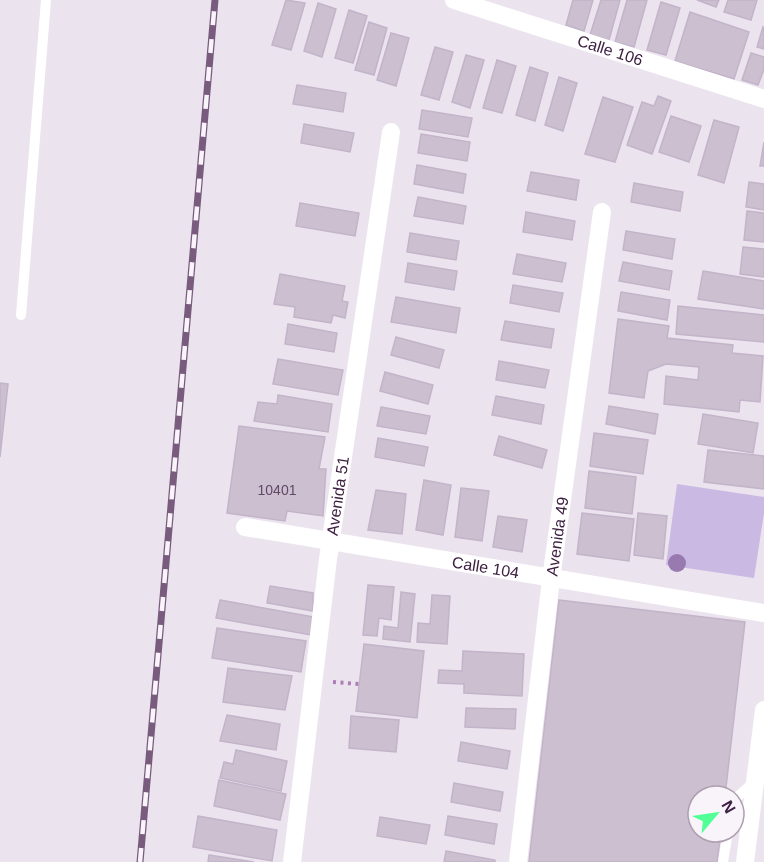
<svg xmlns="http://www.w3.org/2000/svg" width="764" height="862" font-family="Arial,sans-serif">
<rect width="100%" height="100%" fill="#ebe3ee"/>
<path fill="#cab9e2" d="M677 484 764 497V513L754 578 666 565Z"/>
<g fill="#cbbfd0" stroke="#c3b4c9" stroke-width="1.5">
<path d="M286 0 305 3 291 50 272 45Z"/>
<path d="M573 0H593L584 31 566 25Z"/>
<path d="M601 0H620L609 40 590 35Z"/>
<path d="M627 0H647L634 47 615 42Z"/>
<path d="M697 0H719L716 7Z"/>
<path d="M728 0H757L751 20 724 12Z"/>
<path d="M661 2 680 8 666 55 647 50Z"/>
<path d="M318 3 336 9 322 57 304 51Z"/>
<path d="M349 10 367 16 353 63 335 58Z"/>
<path d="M690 12 749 32 734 79 675 61Z"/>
<path d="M369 22 387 28 374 75 355 70Z"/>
<path d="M763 27 764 28V49L757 47Z"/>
<path d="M391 33 409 38 396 86 377 80Z"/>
<path d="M435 47 453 52 439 100 421 95Z"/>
<path d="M751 53 764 57V69L758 85 742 80Z"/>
<path d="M466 55 484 60 470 108 452 102Z"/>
<path d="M497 60 516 66 502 113 483 108Z"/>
<path d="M530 67 548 73 535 121 516 115Z"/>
<path d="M559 77 577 83 563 131 545 125Z"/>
<path d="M297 85 346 93 343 112 293 104Z"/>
<path d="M658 96 671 101 652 154 627 145 642 102 654 106Z"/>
<path d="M603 97 633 107 615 162 585 154Z"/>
<path d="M422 110 472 118 468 137 419 129Z"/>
<path d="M671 116 701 126 689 162 659 152Z"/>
<path d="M714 120 739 127 724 183 698 175Z"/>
<path d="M304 124 354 133 350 152 301 143Z"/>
<path d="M421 134 470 142 467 161 418 153Z"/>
<path d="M764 142V166H760Z"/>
<path d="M417 165 466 174 463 193 414 184Z"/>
<path d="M531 172 579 180 576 200 527 191Z"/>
<path d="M749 182 764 184V210L746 207Z"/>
<path d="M634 183 683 192 680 211 631 202Z"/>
<path d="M418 197 466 206 463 224 414 216Z"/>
<path d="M300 203 359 213 355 236 296 226Z"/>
<path d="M747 211 764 213V242L744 240Z"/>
<path d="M526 212 575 221 572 240 523 232Z"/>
<path d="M626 231 675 239 672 259 623 250Z"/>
<path d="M410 233 459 241 456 260 407 252Z"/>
<path d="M743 247 764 249V277L740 274Z"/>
<path d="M517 254 566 263 562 282 513 274Z"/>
<path d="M623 262 672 271 669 290 619 281Z"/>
<path d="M408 263 457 271 454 290 405 282Z"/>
<path d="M703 271 764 281V309L698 299Z"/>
<path d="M280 274 345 286 342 301 348 302 345 318 333 315 331 323 294 317 295 307 274 304Z"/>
<path d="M513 285 563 293 559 312 510 303Z"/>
<path d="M621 292 670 300 667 320 618 311Z"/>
<path d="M396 297 460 308 456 333 391 322Z"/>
<path d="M678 306 764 315V342L676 334Z"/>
<path d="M618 319 669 326 667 338 733 345 732 353 763 356 760 402 740 400 739 412 664 404 666 376 698 380 699 367 666 364 648 371 644 398 609 393Z"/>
<path d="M505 321 554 329 551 348 501 340Z"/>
<path d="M288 324 337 333 334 352 285 344Z"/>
<path d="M396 337 444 350 439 368 391 355Z"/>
<path d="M278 359 343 370 338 395 273 384Z"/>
<path d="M499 361 549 370 545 388 496 380Z"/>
<path d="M385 372 433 385 428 404 380 391Z"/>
<path d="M0 383 8 384 0 457Z"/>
<path d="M278 395 332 404 328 432 254 421 258 402 277 404Z"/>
<path d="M496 396 544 405 541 424 492 415Z"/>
<path d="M609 406 658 414 655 434 606 424Z"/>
<path d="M381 407 430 416 426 434 377 426Z"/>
<path d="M703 414 758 423 753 453 698 444Z"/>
<path d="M239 426 325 437 319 469H326L323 516 287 511 285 521 227 513Z"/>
<path d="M594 433 648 440 643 474 590 466Z"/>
<path d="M499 436 547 450 542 468 494 455Z"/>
<path d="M378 438 428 447 424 466 375 457Z"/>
<path d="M708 450 764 456V489L704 482Z"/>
<path d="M589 471 636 477 632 514 585 508Z"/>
<path d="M424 480 451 485 443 535 416 530Z"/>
<path d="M461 488 489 491 482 541 455 537Z"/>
<path d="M376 490 406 494 402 534 368 530Z"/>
<path d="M582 513 634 519 629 561 577 554Z"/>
<path d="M638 513 667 516 663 559 634 555Z"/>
<path d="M498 516 527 520 522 552 493 547Z"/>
<path d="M368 585 394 587 391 620 379 618 377 636 363 635Z"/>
<path d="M270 586 313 593V611L267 603Z"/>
<path d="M401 592 415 594 410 642 383 639 384 626 398 628Z"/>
<path d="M432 595 450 596 447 644 417 642 418 623 430 624Z"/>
<path d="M220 600 314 617 311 635 216 618Z"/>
<path d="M559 600 745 622 725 796H698V832H721L717 862H529Z"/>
<path d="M217 628 306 641 301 672 212 658Z"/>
<path d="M364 644 424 651 417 718 356 711Z"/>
<path d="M463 651 524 654 522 696 464 693V684L438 683 439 670 462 671Z"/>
<path d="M228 668 292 676 285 710 223 702Z"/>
<path d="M466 708 516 709 515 729 465 727Z"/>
<path d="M227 715 280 724 276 750 220 741Z"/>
<path d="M351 716 399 720 396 752 349 748Z"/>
<path d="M461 742 510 751 507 769 458 761Z"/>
<path d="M236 750 287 761 281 791 220 778 224 762 233 764Z"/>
<path d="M219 780 286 794 280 820 214 806Z"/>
<path d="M454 783 503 792 500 811 451 802Z"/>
<path d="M198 816 277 830 272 861 193 847Z"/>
<path d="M448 816 497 824 494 844 445 835Z"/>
<path d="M380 817 430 825 426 844 377 836Z"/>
<path d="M446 851 495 860V862H444Z"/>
<path d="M209 855 254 862H208Z"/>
</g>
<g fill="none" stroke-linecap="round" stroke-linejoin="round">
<path stroke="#ad7fb6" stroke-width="4" stroke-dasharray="3 4.5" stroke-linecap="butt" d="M333 682 359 684"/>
<g stroke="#fff" stroke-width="10">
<path d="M21 315 46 0"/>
<path d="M734 800 754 782"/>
<path d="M723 862 728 832"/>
</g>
<g stroke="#fff" stroke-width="18">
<path id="s1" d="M454 0 764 99"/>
<path id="s2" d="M245 527 764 613"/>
<path id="s3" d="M292 862 328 559 391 132"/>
<path id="s4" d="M518 862 551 579 602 212"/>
<path d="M745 862 764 710"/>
</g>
<defs>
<path id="rail" d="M140 862 215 0"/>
</defs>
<use href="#rail" stroke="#795b7e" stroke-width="7"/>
<use href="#rail" stroke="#f8f4fa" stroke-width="4.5" stroke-dasharray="14" stroke-linecap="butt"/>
</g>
<circle fill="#987ab0" cx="677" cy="563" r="9"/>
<g text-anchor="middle" stroke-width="4.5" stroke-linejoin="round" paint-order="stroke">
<g font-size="14" fill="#614866">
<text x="277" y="495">10401</text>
</g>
<g font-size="16" fill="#3e2042" stroke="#f8f4fa">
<text dy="6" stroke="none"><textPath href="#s1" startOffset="164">Calle 106</textPath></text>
<text dy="6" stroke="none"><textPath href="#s3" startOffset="369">Avenida 51</textPath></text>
<text dy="6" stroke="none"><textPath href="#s4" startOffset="328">Avenida 49</textPath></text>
<text dy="6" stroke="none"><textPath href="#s2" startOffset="244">Calle 104</textPath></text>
</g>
</g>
<g transform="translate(716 814) rotate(61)"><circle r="28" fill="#f8f4fa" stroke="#ae9fb0" stroke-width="1.5"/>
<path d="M0-4.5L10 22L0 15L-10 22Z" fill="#50ff95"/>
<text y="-9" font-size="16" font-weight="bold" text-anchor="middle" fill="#3e2042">N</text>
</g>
</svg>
